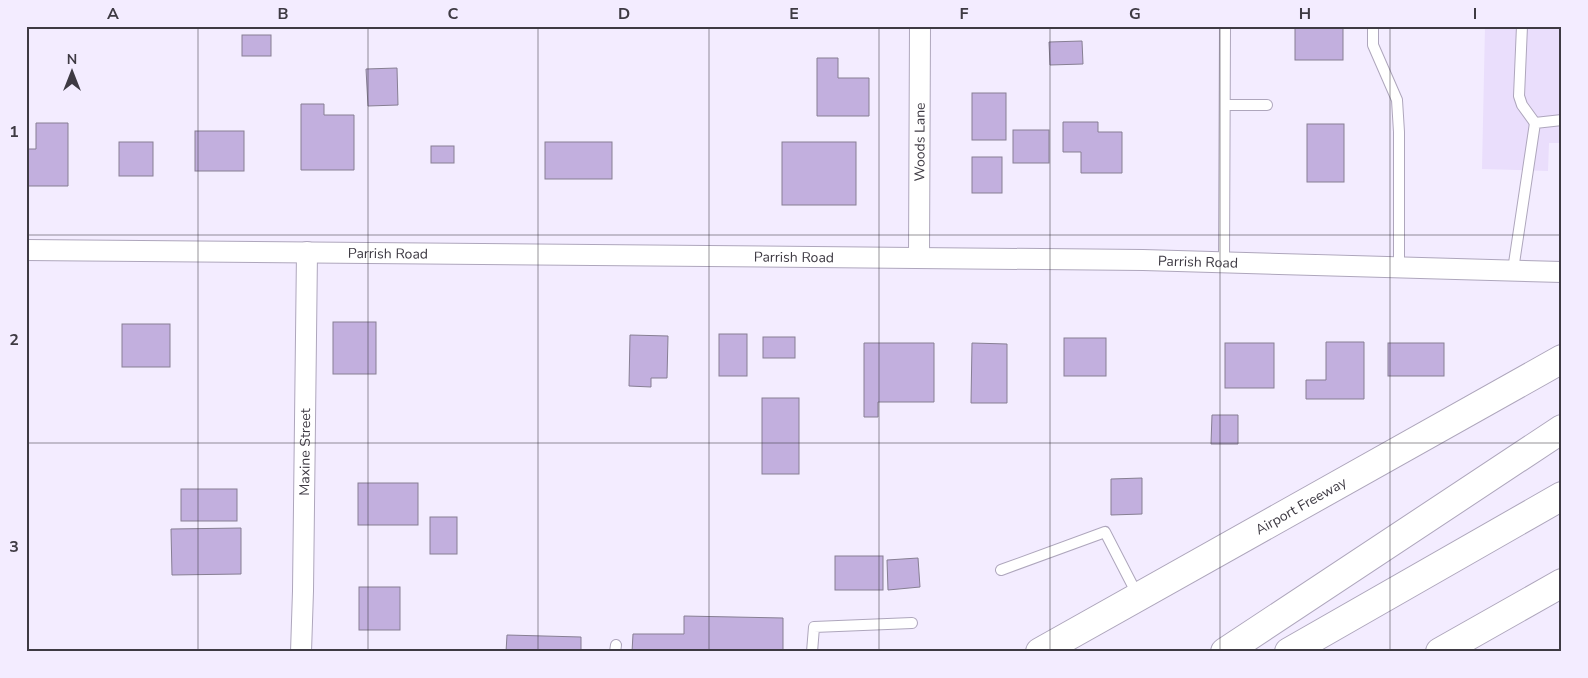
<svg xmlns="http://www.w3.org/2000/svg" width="1588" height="678" font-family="'Nunito Sans',sans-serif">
<rect width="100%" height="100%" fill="#f3ecff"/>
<path fill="#eadefc" d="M1485 26H1562V143H1549L1548 171 1482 169Z"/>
<g fill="#c2afde" stroke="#877f93">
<rect x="775" y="26" width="47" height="2"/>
<rect x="1295" y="26" width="48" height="34"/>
<rect x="242" y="35" width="29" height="21"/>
<path d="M1082 41 1083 64 1050 65 1049 42Z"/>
<path d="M817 58H838V78H869V116H817Z"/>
<path d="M397 68 398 105 368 106 366 69Z"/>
<rect x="972" y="93" width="34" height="47"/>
<path d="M301 104H324V115H354V170H301Z"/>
<path d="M1063 122H1098V132H1122V173H1081V152H1063Z"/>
<path d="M36 123H68V186H26V149H36Z"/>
<rect x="1307" y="124" width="37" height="58"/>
<rect x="1013" y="130" width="36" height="33"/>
<rect x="195" y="131" width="49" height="40"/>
<rect x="119" y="142" width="34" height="34"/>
<rect x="545" y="142" width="67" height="37"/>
<rect x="782" y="142" width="74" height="63"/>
<rect x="431" y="146" width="23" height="17"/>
<rect x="972" y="157" width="30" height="36"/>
<rect x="333" y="322" width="43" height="52"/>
<rect x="122" y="324" width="48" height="43"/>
<rect x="719" y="334" width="28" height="42"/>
<path d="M630 335 668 336 667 378H651V387L629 386Z"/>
<rect x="763" y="337" width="32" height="21"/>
<rect x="1064" y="338" width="42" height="38"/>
<path d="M1326 342H1364V399H1306V380H1326Z"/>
<path d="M864 343H934V402H878V417H864Z"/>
<path d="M972 343 1007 344V403H971Z"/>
<rect x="1225" y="343" width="49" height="45"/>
<rect x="1388" y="343" width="56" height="33"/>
<rect x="762" y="398" width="37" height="76"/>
<path d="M1212 415H1238V444H1211Z"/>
<path d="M1142 478V514L1111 515V479Z"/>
<rect x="358" y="483" width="60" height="42"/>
<rect x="181" y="489" width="56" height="32"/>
<rect x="430" y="517" width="27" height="37"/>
<path d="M241 528V574L172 575 171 529Z"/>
<rect x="835" y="556" width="48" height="34"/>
<path d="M918 558 920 587 888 590 887 560Z"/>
<rect x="359" y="587" width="41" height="43"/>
<path d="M684 616 783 618V652H632L633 634H684Z"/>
<path d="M507 635 581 637V652H506Z"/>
</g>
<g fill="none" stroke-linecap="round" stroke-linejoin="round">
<defs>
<g id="service">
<path d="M1373 26V45L1397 100 1399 132V267"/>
<path d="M1522 26 1519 96 1522 105 1535 123"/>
<path d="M1225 105H1267"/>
<path d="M1224 262 1225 26"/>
<path d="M1513 270 1535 123 1562 120"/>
<path d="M1001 570 1105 532 1138 596"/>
<path d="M615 652 616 645"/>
<path d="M812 652 814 627 912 623"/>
</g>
<g id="minor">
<path id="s1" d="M26 250 1143 260 1562 272"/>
<path id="s2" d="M919 257 920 26"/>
<path id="s3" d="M301 652 303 591 307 252"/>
</g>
<g id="secondary">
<path id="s4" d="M1040 652 1562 359"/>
</g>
<g id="motorway">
<path d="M1225 652 1562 429"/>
<path d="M1289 652 1562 496"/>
<path d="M1440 652 1562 583"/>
</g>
</defs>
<use href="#service" stroke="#aea6bc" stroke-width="12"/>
<use href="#minor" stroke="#aea6bc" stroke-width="22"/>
<use href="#secondary" stroke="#aea6bc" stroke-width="30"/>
<use href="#motorway" stroke="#aea6bc" stroke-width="30"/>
<use href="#service" stroke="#fff" stroke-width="10"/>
<use href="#minor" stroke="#fff" stroke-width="20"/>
<use href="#secondary" stroke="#fff" stroke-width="28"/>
<use href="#motorway" stroke="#fff" stroke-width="28"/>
</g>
<path fill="none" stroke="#3e3a43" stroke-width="1" stroke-opacity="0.55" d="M198 26V652M368 26V652M538 26V652M709 26V652M879 26V652M1050 26V652M1220 26V652M1390 26V652M26 235H1562M26 443H1562"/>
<g text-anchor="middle" stroke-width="4" stroke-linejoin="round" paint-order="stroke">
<g font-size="14" fill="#3e3a43" stroke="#f3ecff">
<text dy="5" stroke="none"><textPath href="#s2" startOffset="115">Woods Lane</textPath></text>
<text dy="5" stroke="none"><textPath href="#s1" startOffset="362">Parrish Road</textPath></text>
<text dy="5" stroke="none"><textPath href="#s1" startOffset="768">Parrish Road</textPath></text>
<text dy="5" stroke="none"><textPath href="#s1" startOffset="1172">Parrish Road</textPath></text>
<text dy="5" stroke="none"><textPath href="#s3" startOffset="200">Maxine Street</textPath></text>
<text dy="5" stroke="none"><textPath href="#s4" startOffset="299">Airport Freeway</textPath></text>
</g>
</g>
<rect width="1588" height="678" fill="none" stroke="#f3ecff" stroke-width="55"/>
<g transform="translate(72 72)" stroke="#f3ecff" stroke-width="4" paint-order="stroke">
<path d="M0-4L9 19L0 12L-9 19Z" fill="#3e3a43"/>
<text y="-8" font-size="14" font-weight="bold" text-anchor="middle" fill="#3e3a43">N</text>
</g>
<rect x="28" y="28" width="1532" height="622" fill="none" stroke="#3e3a43" stroke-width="2"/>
<g font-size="16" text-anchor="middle" font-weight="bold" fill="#3e3a43">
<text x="113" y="19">A</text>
<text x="283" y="19">B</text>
<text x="453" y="19">C</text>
<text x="624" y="19">D</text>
<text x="794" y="19">E</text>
<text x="964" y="19">F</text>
<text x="1135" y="19">G</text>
<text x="1305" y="19">H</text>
<text x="1475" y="19">I</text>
<text x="14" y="137">1</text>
<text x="14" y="345">2</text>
<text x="14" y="552">3</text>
</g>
</svg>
